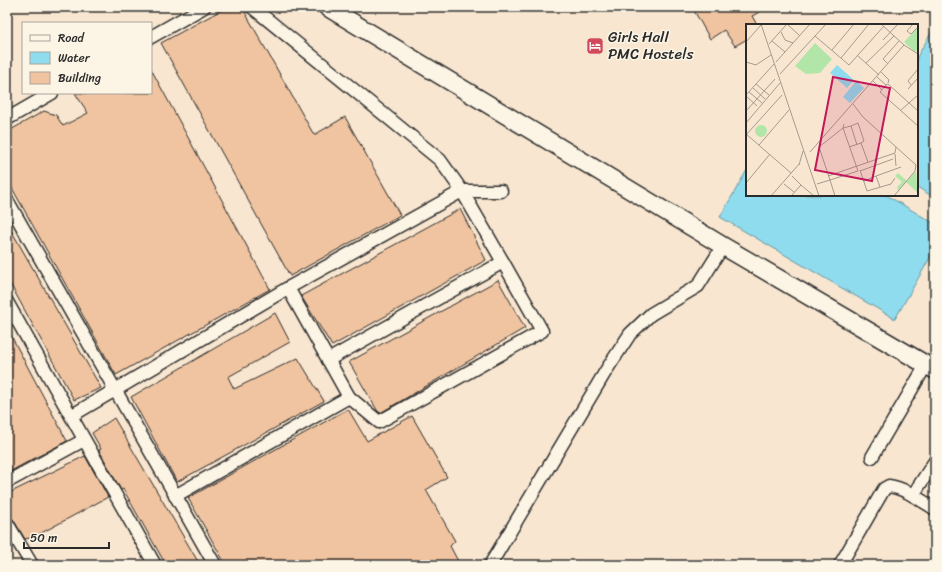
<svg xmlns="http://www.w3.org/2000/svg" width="942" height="572" font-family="Sriracha,sans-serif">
<rect width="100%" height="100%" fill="#f8e6d0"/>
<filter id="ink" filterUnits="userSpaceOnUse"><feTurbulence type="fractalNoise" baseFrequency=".025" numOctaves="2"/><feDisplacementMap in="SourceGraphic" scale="8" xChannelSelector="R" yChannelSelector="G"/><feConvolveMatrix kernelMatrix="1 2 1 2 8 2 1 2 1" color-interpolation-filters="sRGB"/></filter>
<g filter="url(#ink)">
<g fill="#8fdcee" stroke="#6795a0">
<path d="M935 26V198L917 187V57Z"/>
<path d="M747 170V195H886L935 224V249L895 319 720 217Z"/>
</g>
<g fill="#f0c4a0" stroke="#2b2b2b">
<path d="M227 7H242L314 135 345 117 400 215 290 276 161 43Z"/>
<path d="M692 7H769L752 16 757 25H747V39L735 46 724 30 710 39Z"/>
<path d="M151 69 270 289 116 375 7 179V132L44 111 56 115 63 126 88 113 75 93H151Z"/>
<path d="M460 209 486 260 332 346 301 296Z"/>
<path d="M7 223 101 388 74 400 7 278Z"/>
<path d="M498 280 525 328 406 398 380 413 377 410 349 362Z"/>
<path d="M275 313 290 342 228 377 234 389 298 358 324 401 177 482 131 397Z"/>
<path d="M7 328 67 441 7 473Z"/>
<path d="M348 409 367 441 412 416 447 477 426 490 455 541 450 546 460 565H226L188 498Z"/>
<path d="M114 418 200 565H166L123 489 121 490 99 450 101 449 92 433Z"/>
<path d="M85 456 108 497 34 537 25 539 13 519 10 516 7 512V494Z"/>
</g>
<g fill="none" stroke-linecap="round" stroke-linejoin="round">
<defs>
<g id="street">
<path d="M252 7 440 160 462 191H501"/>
<path d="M151 37 204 7"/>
<path d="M7 119 52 93"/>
<path d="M7 200 215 565"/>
<path d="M7 302 71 416 288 288 462 191 503 262"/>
<path d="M328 360 503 262 542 331 379 422 349 397"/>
<path d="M71 416 155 565"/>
<path d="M872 457 926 365"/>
<path d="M7 482 84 440"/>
<path d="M913 495 935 461"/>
<path d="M175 496 349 397 288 288"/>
<path d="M7 523 32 565"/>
<path d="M490 565 607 369 630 334 651 314 698 286 723 246"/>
<path d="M840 565 884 489 889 486C905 488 922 501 935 509"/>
</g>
<path id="secondary" d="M327 7 723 246 935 370"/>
</defs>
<use href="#street" stroke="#2b2b2b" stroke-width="15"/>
<use href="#secondary" stroke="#2b2b2b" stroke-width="20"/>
<use href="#street" stroke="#fcf5e5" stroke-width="12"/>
<use href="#secondary" stroke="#fcf5e5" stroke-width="17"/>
</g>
</g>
<defs>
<symbol id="hotel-square" viewBox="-11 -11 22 22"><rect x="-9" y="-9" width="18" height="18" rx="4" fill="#d1495b" stroke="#fcf5e5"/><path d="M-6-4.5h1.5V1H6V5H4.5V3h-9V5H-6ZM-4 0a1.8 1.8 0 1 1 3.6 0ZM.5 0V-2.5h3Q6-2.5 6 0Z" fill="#fff"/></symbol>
</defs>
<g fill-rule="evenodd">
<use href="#hotel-square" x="585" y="36" width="20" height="20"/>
</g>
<g text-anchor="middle" stroke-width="3" stroke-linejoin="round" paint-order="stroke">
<g font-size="15" fill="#2b2b2b" stroke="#fcf5e5" text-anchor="start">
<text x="608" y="42">Girls Hall<tspan x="608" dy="17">PMC Hostels</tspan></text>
</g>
</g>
<g transform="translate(746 24)">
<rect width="172" height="172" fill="#f8e6d0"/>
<path d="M172 3V25L169 28 158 18ZM69 19 86 35 74 49 60 50 49 42ZM9 107a6 6 0 1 1 12 0a6 6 0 1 1-12 0ZM170 147 172 169 160 158 152 167 151 163 156 158 149 152 152 149 161 157Z" fill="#b2e6a8"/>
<path d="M91 41 108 56 101 64 84 49ZM110 57 118 64 104 79 97 73Z" fill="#8fdcee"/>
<path fill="none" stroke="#a69b8e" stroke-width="1" d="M15 0 73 172M41 0 54 12M167 0 161 7 165 10 172 3M35 8 39 16 47 19M69 12 103 41 138 2M137 16 152 0M26 17 39 28M0 18 15 1M23 20 41 0M158 21 172 30M86 26 108 0M111 31 133 51M95 34 123 0M0 38 10 41 25 31M30 38 64 0M120 39 148 12M142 40 137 35 153 17M135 48 143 56 142 59M34 50 80 0M131 53 140 61 142 60 172 87M127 57 136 66M10 60 23 71M140 61 134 68 172 102M165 61 162 57 172 45M7 64 19 75M162 65 172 54M3 68 16 79M0 71 28 40M0 72 11 82M107 80 117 93 170 141 169 147 148 172M155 86 172 71M0 87 29 55M0 99 34 59M0 110 45 149M0 111 36 71M13 121 43 86M111 121 105 102 112 99 118 117 115 119M103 123 115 119 122 138M64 128 158 21 135 0M149 130 150 142M53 141 57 127M114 146 121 167 145 160 149 154M114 147 147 135M46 152 55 161M82 152 149 129 150 123M84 156 112 147 97 104 105 102M84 156 89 172M118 157 130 152M0 159 24 130M38 160 48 168M71 160 84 156 73 123 97 104 98 100M134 163 130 152 155 143M25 172 54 139M45 172 55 161 68 172"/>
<path fill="#c2185b" fill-opacity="0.15" stroke="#c2185b" stroke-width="2" d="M87 53 144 64 126 157 69 146Z"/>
<rect width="172" height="172" fill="none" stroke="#2b2b2b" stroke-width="2"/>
</g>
<rect width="942" height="572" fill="none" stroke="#fcf5e5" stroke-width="24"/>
<rect x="12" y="12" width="918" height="548" fill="none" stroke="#2b2b2b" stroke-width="1.5" filter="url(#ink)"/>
<rect x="22" y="22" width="130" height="72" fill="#fcf5e5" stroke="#a8a49b"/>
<rect x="30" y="35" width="20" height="6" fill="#fcf5e5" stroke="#a8a49b"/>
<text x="58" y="42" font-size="12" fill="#2b2b2b">Road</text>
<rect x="30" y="52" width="20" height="12" fill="#8fdcee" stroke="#a8a49b"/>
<text x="58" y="62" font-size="12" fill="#2b2b2b">Water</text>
<rect x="30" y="72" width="20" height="12" fill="#f0c4a0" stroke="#a8a49b"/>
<text x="58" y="82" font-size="12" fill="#2b2b2b">Building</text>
<path d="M24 542v6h85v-6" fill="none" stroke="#2b2b2b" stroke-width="2"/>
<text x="30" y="542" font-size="12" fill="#2b2b2b" stroke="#fcf5e5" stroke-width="3" paint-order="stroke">50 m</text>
</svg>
